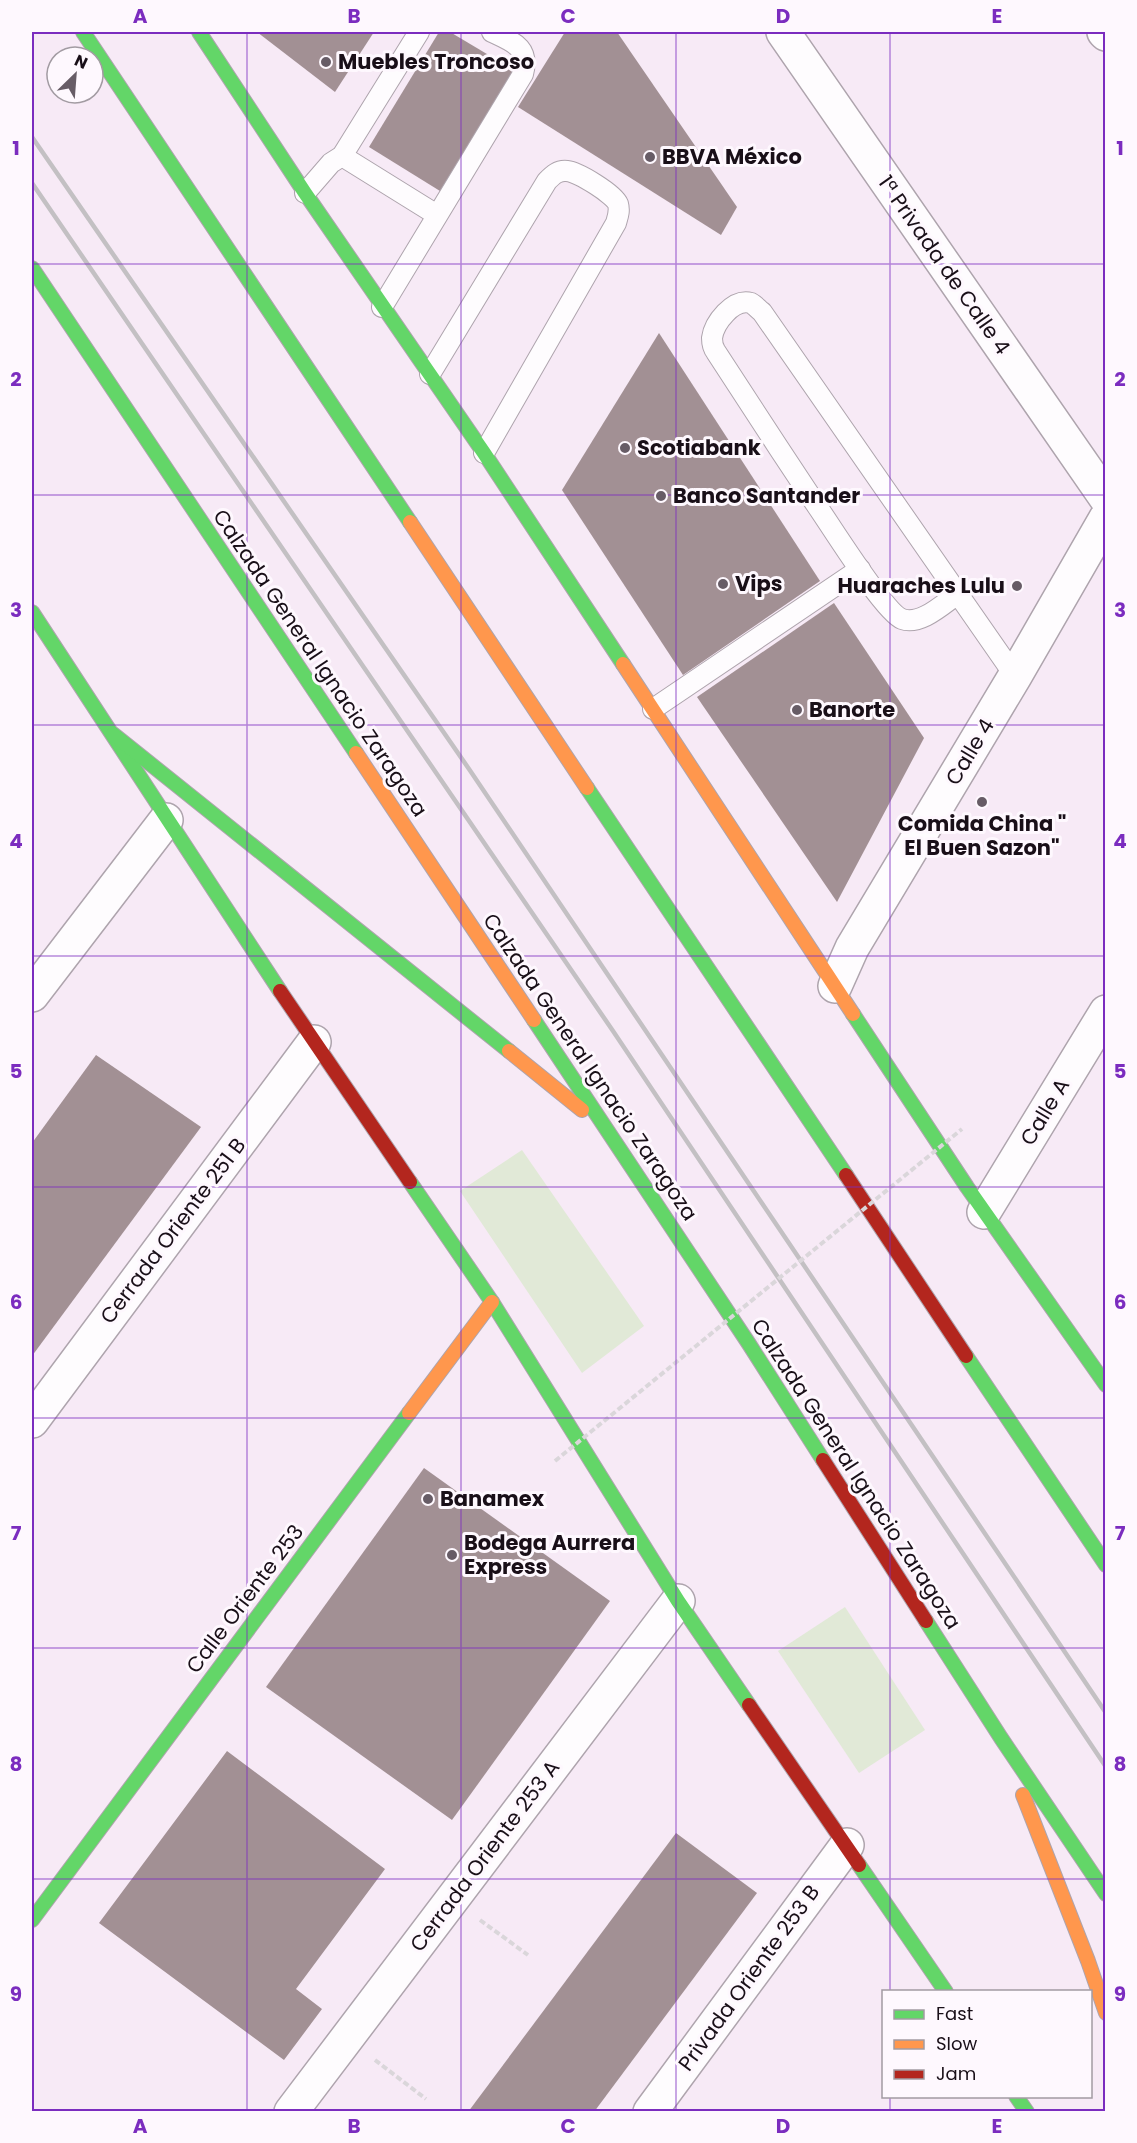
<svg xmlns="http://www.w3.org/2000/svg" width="1137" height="2143" font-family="Poppins,sans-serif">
<rect width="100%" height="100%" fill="#f7eaf6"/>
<g fill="#e1e9d7">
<path d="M522 1150 644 1326 582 1373 460 1191Z"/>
<path d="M845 1607 925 1730 859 1773 778 1651Z"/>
</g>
<g fill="#a29094">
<path d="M257 32H374L335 92Z"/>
<path d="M439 32H450L514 70 440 191 369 147Z"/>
<path d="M565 32H617L737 207 721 235 518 107Z"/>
<path d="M659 333 820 581 683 675 562 490Z"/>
<path d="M834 603 924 738 837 902 697 697Z"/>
<path d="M96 1055 201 1127 32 1356V1143Z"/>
<path d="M424 1468 610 1601 452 1820 266 1687Z"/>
<path d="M227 1751 385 1869 296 1989 322 2009 284 2060 99 1923Z"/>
<path d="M676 1833 757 1893 594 2112H468Z"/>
</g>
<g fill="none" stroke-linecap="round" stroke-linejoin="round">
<defs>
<g id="lane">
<path d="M342 156 437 215"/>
<path d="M305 193 331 163 342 156 419 32"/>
<path d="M382 307 523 74C530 47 513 42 492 32"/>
<path d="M430 374 547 181C553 175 558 170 567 171 578 172 614 194 618 204 620 211 618 216 616 223L484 453"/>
<path d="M959 593C944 603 921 626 902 619 885 613 831 526 817 506 783 455 749 403 716 352 713 348 712 344 712 338 714 323 733 298 751 303 755 305 759 310 762 312L1015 676"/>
<path d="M653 709 860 569"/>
</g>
<g id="street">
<path d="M783 32 1106 498"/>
<path d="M1104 32 1106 34"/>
<path d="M835 986 852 948 1015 676 1106 518"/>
<path d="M32 995 166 820"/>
<path d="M984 1212 1106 1012"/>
<path d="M32 1421 314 1042"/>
<path d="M291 2112 678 1601"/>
<path d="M650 2112 847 1845"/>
</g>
<g id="fast">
<path d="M83 32 410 522"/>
<path d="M199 32 305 193 484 453 623 664"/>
<path d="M32 268 356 753"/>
<path d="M32 612 280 991"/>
<path d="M113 734 509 1051"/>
<path d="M587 788 846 1175"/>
<path d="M853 1014 967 1187 1106 1385"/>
<path d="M534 1020 749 1344 823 1460"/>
<path d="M410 1182 492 1302 678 1601 749 1705"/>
<path d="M966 1356 1106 1565"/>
<path d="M926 1621 1001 1738 1106 1894"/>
<path d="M859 1865 946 1992"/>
<path d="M32 1920 409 1413"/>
<path d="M1016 2096 1027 2112"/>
</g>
<g id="slow">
<path d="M410 522 587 788"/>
<path d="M623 664 853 1014"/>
<path d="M356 753 534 1020"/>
<path d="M509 1051 582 1110"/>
<path d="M409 1413 492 1302"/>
<path d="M1023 1795 1088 1961 1106 2013"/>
</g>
<g id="jam">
<path d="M280 991 410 1182"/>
<path d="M846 1175 966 1356"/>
<path d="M823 1460 926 1621"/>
<path d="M749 1705 859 1865"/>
</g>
</defs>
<use href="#lane" stroke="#aea4ad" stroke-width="22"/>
<use href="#street" stroke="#aea4ad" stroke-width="36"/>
<use href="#fast" stroke="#aea4ad" stroke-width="16"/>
<use href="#slow" stroke="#aea4ad" stroke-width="16"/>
<use href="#jam" stroke="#aea4ad" stroke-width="16"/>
<g stroke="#dad6da" stroke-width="4" stroke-dasharray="6 3" stroke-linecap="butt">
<path d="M480 1920 528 1955"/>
<path d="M375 2060 426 2099"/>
</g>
<use href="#lane" stroke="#fefcfe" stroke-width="20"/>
<use href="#street" stroke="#fefcfe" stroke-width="33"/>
<use href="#fast" stroke="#63d668" stroke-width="14"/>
<use href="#slow" stroke="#ff974d" stroke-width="14"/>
<use href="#jam" stroke="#b3261e" stroke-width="14"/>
<g stroke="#c3c0c3" stroke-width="4.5">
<path d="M32 137 469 769 1106 1713"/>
<path d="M32 183 613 1031 1106 1767"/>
</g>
<path stroke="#dad6da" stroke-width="4" stroke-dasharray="6 3" stroke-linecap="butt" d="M555 1461 962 1129"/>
</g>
<path fill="none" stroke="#7b2cbf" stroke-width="1.5" stroke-opacity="0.55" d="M247 32V2112M461 32V2112M676 32V2112M890 32V1992M32 264H1106M32 495H1106M32 725H1106M32 956H1106M32 1187H1106M32 1418H1106M32 1648H1106M32 1879H1106M890 2096V2112"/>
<g fill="#675c66" stroke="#fef8fe" stroke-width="2">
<circle cx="326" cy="62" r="6"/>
<circle cx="650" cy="157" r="6"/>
<circle cx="625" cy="448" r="6"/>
<circle cx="661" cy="496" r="6"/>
<circle cx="723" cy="584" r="6"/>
<circle cx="1017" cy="586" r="6"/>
<circle cx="797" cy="710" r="6"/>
<circle cx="982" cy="802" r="6"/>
<circle cx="428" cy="1499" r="6"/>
<circle cx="452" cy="1555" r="6"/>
</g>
<g text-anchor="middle" stroke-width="6" stroke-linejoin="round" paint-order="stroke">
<g font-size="21" font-weight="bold" fill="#190f18" stroke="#fef8fe" text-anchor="start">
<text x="338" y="69">Muebles Troncoso</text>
<text x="662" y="164">BBVA México</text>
<text x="637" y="455">Scotiabank</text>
<text x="673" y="503">Banco Santander</text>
<text x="735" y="591">Vips</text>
<text x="1005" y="593" text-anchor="end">Huaraches Lulu</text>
<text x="809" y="717">Banorte</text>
<text x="982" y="831" text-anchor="middle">Comida China "<tspan x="982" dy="24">El Buen Sazon"</tspan></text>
<text x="440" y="1506">Banamex</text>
<text x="464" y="1550">Bodega Aurrera<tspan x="464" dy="24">Express</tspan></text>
</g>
<g font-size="21" fill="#190f18" stroke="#fef8fe">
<text transform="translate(944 265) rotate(55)" y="7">1ª Privada de Calle 4</text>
<text transform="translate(320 663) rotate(56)" y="7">Calzada General Ignacio Zaragoza</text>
<text transform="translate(970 752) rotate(-59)" y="7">Calle 4</text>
<text transform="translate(590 1067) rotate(56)" y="7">Calzada General Ignacio Zaragoza</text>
<text transform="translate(1045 1112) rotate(-59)" y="7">Calle A</text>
<text transform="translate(173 1231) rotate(-53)" y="7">Cerrada Oriente 251 B</text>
<text transform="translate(856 1474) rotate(57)" y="7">Calzada General Ignacio Zaragoza</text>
<text transform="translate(245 1599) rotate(-53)" y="7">Calle Oriente 253</text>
<text transform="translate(485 1856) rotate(-53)" y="7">Cerrada Oriente 253 A</text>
<text transform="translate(749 1978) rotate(-54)" y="7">Privada Oriente 253 B</text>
</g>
</g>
<rect width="1137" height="2143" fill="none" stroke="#fef8fe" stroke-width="66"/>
<rect x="882" y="1990" width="210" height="108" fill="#fef8fe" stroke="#a29ba2" stroke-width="1.5"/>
<rect x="894" y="2010" width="30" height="9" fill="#63d668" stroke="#a29ba2" stroke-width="1.5"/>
<text x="936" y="2020" font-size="18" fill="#190f18">Fast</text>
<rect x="894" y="2040" width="30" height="9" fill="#ff974d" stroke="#a29ba2" stroke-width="1.5"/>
<text x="936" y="2050" font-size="18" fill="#190f18">Slow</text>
<rect x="894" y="2070" width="30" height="9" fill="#b3261e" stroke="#a29ba2" stroke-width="1.5"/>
<text x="936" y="2080" font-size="18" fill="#190f18">Jam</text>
<g transform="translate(75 75) rotate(25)"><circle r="28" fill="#fef8fe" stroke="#a29ba2" stroke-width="1.5"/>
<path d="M0-4.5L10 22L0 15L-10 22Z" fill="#675c66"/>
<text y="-9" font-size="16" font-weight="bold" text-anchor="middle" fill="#190f18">N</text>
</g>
<rect x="33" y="33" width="1071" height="2077" fill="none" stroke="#7b2cbf" stroke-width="2"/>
<g font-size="20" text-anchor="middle" font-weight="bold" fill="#7b2cbf">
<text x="140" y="23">A</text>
<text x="354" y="23">B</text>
<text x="568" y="23">C</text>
<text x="783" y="23">D</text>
<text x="997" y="23">E</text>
<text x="16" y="155">1</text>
<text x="1120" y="155">1</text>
<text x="16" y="386">2</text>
<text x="1120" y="386">2</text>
<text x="16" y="617">3</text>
<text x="1120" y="617">3</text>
<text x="16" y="848">4</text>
<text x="1120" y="848">4</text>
<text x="16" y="1078">5</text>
<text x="1120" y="1078">5</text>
<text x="16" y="1309">6</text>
<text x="1120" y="1309">6</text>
<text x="16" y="1540">7</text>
<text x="1120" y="1540">7</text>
<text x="16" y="1771">8</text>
<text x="1120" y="1771">8</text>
<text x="16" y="2001">9</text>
<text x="1120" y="2001">9</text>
<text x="140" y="2133">A</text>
<text x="354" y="2133">B</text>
<text x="568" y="2133">C</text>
<text x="783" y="2133">D</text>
<text x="997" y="2133">E</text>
</g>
</svg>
